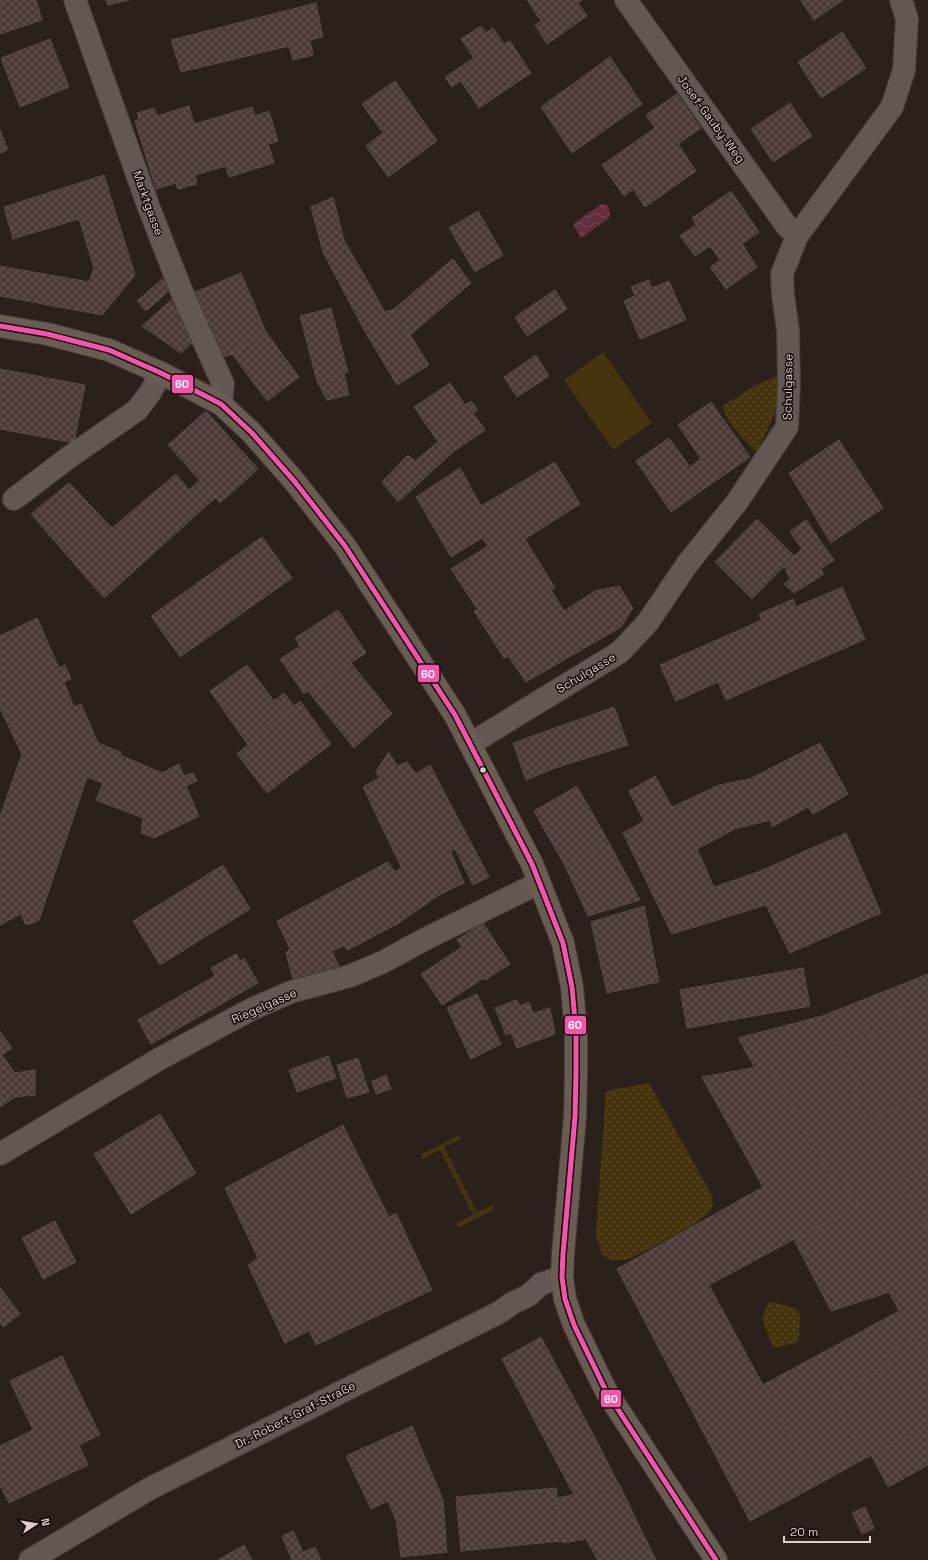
<svg xmlns="http://www.w3.org/2000/svg" width="928" height="1560" font-family="'Space Grotesk',sans-serif">
<defs>
<pattern id="park-dots" width="8" height="8" patternUnits="userSpaceOnUse"><rect width="8" height="8" fill="#45350e"/><path d="M2 2h.1M6 6h.1" fill="none" stroke="#5f5130" stroke-width="1.8" stroke-linecap="round"/></pattern>
<pattern id="water-waves" width="16" height="10" patternUnits="userSpaceOnUse"><rect width="16" height="10" fill="#652f3d"/><path d="M0 5q4-4 8 0t8 0" fill="none" stroke="#7b4c58"/></pattern>
<pattern id="building-cross-hatch" width="8" height="8" patternUnits="userSpaceOnUse"><rect width="8" height="8" fill="#4b3a36"/><path d="M0 0l8 8M0 8l8-8" fill="none" stroke="#645552"/></pattern>
</defs>
<rect width="100%" height="100%" fill="#2c201a"/>
<g fill="#45350e">
<path d="M603 352 652 423 613 450 564 380Z"/>
<path d="M458 1136 462 1138 444 1147 477 1212 494 1204 493 1210 460 1227 455 1224 473 1215 440 1150 422 1159V1154Z"/>
</g>
<g fill="url(#park-dots)">
<path d="M777 376 778 389 775 413 757 452C743 438 727 425 723 406L756 385Z"/>
<path d="M649 1083 710 1192C712 1197 714 1202 712 1207 708 1221 646 1250 631 1258 619 1262 612 1261 602 1255L596 1235 606 1091Z"/>
<path d="M772 1302 797 1309 800 1314 799 1340 796 1343 773 1348 762 1319 768 1303Z"/>
</g>
<path fill="url(#water-waves)" d="M601 204 607 205 610 213 609 218 581 238 573 224Z"/>
<g fill="url(#building-cross-hatch)" stroke="#554a46">
<path d="M0 0H36L42 20 0 34Z"/>
<path d="M106 0H129L108 5Z"/>
<path d="M527 0H582L578 3 587 16 547 44 535 25 541 21Z"/>
<path d="M802 0H843L814 20 801 1Z"/>
<path d="M316 3 323 37 310 40 313 55 293 60 289 46 181 72 171 40Z"/>
<path d="M481 26 486 33 493 28 504 44 510 41 531 73 479 108 461 81 452 87 445 77 474 58 461 39Z"/>
<path d="M842 32 866 68 821 98 798 62Z"/>
<path d="M50 39 69 87 20 107 1 58Z"/>
<path d="M610 57 642 104 572 153 541 107Z"/>
<path d="M395 81 437 141 388 177 366 146 383 133 362 104Z"/>
<path d="M677 94 701 128 678 144 696 171 645 207 633 189 624 196 602 165 655 128 646 115Z"/>
<path d="M790 103 812 136 773 162 751 129Z"/>
<path d="M189 106 194 124 252 107 255 116 269 111 278 141 268 144 274 163 229 177 226 166 195 175 197 184 178 189 176 183 156 189 135 121 139 119 137 113 154 108 157 116Z"/>
<path d="M0 130 8 150 0 153Z"/>
<path d="M104 175 135 275 102 315 0 296V266L89 282 94 268 79 219 13 239 4 207Z"/>
<path d="M731 191 759 232 742 244 757 267 726 289 710 267 720 260 710 246 695 256 680 236 696 225 692 218Z"/>
<path d="M333 197 344 240 385 312 394 309 429 365 397 385 363 328 323 252 311 207Z"/>
<path d="M478 211 503 255 475 272 449 228Z"/>
<path d="M453 259 471 283 410 335 394 309Z"/>
<path d="M241 273 266 332 232 354 221 358 195 292Z"/>
<path d="M162 279 171 289 146 311 137 301Z"/>
<path d="M649 280 652 288 669 281 686 320 640 339 624 301 635 296 631 287Z"/>
<path d="M555 290 567 309 527 336 515 317Z"/>
<path d="M175 297 194 341 181 353 142 326Z"/>
<path d="M331 308 348 372 317 381 300 316Z"/>
<path d="M266 332 299 377 267 401 232 354Z"/>
<path d="M536 355 549 376 517 397 504 377Z"/>
<path d="M0 369 85 385 74 443 0 429Z"/>
<path d="M344 373 349 395 327 400 317 381Z"/>
<path d="M450 383 465 405 471 401 478 410 473 413 485 430 453 452 438 442 414 407Z"/>
<path d="M711 402 750 457 671 512 636 461 669 438 690 467 701 459 678 425Z"/>
<path d="M206 411 258 469 220 503 168 445Z"/>
<path d="M839 440 883 508 831 543 789 473Z"/>
<path d="M438 442 453 452 398 502 382 482 408 455 415 461Z"/>
<path d="M555 462 580 504 525 539 555 588 551 590 564 611 595 591 619 586 633 608 621 627 526 682 508 656 504 658 474 611 478 610 451 569 488 546 482 538 451 557 416 497 460 468 481 506Z"/>
<path d="M176 474 189 490 199 481 215 498 104 598 31 514 69 483 112 528Z"/>
<path d="M757 519 794 556 752 599 715 562Z"/>
<path d="M806 520 834 560 821 569 824 574 794 593 784 584 790 579 784 566 802 549 790 532Z"/>
<path d="M262 537 292 578 180 657 151 616Z"/>
<path d="M842 587 865 639 726 700 718 682 676 701 660 665 762 620 759 614 793 599 796 607Z"/>
<path d="M338 610 366 653 304 694 280 659 300 646 295 638Z"/>
<path d="M37 618 59 668 65 665 71 679 64 682 74 707 81 704 98 743 121 752 120 755 162 773 179 764 184 776 193 773 197 781 186 786 199 816 154 838 141 833 143 818 96 800 103 783 87 777 39 920 31 924H25L21 914 0 925V816L22 754 0 708V636Z"/>
<path d="M351 663 392 714 354 748 308 691Z"/>
<path d="M247 665 274 701 284 693 294 706 248 745 210 691Z"/>
<path d="M300 701 331 744 267 793 237 754Z"/>
<path d="M614 707 628 745 555 768 526 780 513 743Z"/>
<path d="M820 743 848 794 813 814 808 807 772 827 770 820 735 829 697 849 714 887 758 872 846 833 881 913 790 953 766 905 672 934 623 833 644 821 629 791 655 776 672 807 719 785 750 779Z"/>
<path d="M389 752 397 766 407 762 416 774 430 765 489 877 473 885 455 849 451 852 464 883 439 895 399 923 348 950 344 946 332 951 339 967 293 980 286 953 290 949 277 921 388 862 395 872 401 867 363 787 379 778 376 771Z"/>
<path d="M577 786 608 841 565 866 534 811Z"/>
<path d="M608 841 640 900 588 916 565 866Z"/>
<path d="M223 865 250 909 160 965 133 921Z"/>
<path d="M644 906 659 982 607 993 591 922Z"/>
<path d="M483 923 510 964 485 980 484 978 442 1005 421 974 462 947 457 940Z"/>
<path d="M236 954 240 961 244 958 258 983 151 1044 138 1020 215 976 211 968Z"/>
<path d="M803 968 810 1006 687 1028 680 990Z"/>
<path d="M928 974V995L898 1011 903 1020 872 1037 867 1028 837 1044 859 1085 851 1090 869 1123 928 1091V1167L902 1181 928 1230V1465L888 1487 871 1455 817 1485 763 1385 899 1311 889 1292 831 1311 794 1240 858 1205 841 1176 833 1181 769 1065 755 1068 738 1038 822 1016Z"/>
<path d="M477 994 501 1044 471 1059 447 1008Z"/>
<path d="M928 995V1091L869 1123 851 1090 859 1085 837 1044 867 1028 872 1037 903 1020 898 1011Z"/>
<path d="M517 1000 520 1006 529 1002 535 1019 510 1029 511 1033 506 1035 495 1008Z"/>
<path d="M550 1008 555 1034 517 1048 510 1029 535 1019 533 1013Z"/>
<path d="M0 1031 12 1048 2 1055 15 1073 35 1070V1095L15 1097 0 1107Z"/>
<path d="M328 1056 336 1078 297 1092 289 1070Z"/>
<path d="M358 1058 369 1092 347 1098 337 1065Z"/>
<path d="M769 1065 833 1181 841 1176 858 1205 709 1285 817 1485 750 1521 617 1269 763 1187 702 1077Z"/>
<path d="M386 1075 391 1089 376 1094 372 1081Z"/>
<path d="M160 1114 196 1173 131 1214 94 1154Z"/>
<path d="M343 1125 389 1217 396 1213 432 1290 316 1345 309 1331 285 1343 248 1265 258 1258 225 1188Z"/>
<path d="M928 1167V1230L902 1181Z"/>
<path d="M55 1221 76 1262 43 1279 22 1238Z"/>
<path d="M0 1287 20 1314 3 1327 0 1323Z"/>
<path d="M541 1337 601 1449 619 1485 574 1495 502 1359Z"/>
<path d="M915 1338 928 1362V1425L866 1458 832 1396 891 1364 886 1354Z"/>
<path d="M62 1356 100 1435 79 1445 88 1465 9 1503 0 1485V1446L33 1430 10 1381Z"/>
<path d="M412 1426 443 1500 447 1552 401 1557 396 1520 388 1501 371 1509 346 1456Z"/>
<path d="M620 1485 622 1490 656 1560H598L586 1539 563 1543 562 1541 557 1498Z"/>
<path d="M556 1488 562 1541 461 1551 456 1497Z"/>
<path d="M865 1507 874 1528 862 1534 852 1513Z"/>
<path d="M293 1531 303 1552 315 1547 321 1560H292L282 1536Z"/>
<path d="M244 1545 252 1560H218Z"/>
</g>
<g fill="none" stroke-linecap="round" stroke-linejoin="round">
<defs>
<g id="minor">
<path d="M75 0 149 208 181 290 223 384 221 404"/>
<path d="M626 0 786 225 797 236"/>
<path d="M14 499 68 458 137 410 150 393 161 373"/>
<path d="M470 744 620 652 648 622 688 563 737 502 787 427 789 385 788 330 783 295 782 274 797 236 892 107 904 70 907 19 901 0"/>
<path d="M0 1154 161 1058 252 1009 291 992 350 976 383 962 427 938 539 883"/>
<path d="M30 1560 149 1489 500 1312 511 1304 529 1295 541 1284 562 1277"/>
</g>
<path id="major" d="M0 326 47 334 109 350 161 373 221 404 252 433 295 482 345 546 455 715 532 864 563 943 572 987 576 1032V1075L575 1117 563 1254 562 1277 565 1299 574 1325 606 1391 716 1560"/>
</defs>
<use href="#minor" stroke="#483d39" stroke-width="24"/>
<use href="#major" stroke="#483d39" stroke-width="24"/>
<use href="#minor" stroke="#625753" stroke-width="22"/>
<use href="#major" stroke="#685c53" stroke-width="22"/>
<defs>
<path id="bus-1" d="M0 326 47 334 109 350 161 373 221 404 252 433 295 482 345 546 455 715 532 864 563 943 572 987 576 1032V1075L575 1117 563 1254 562 1277 565 1299 574 1325 606 1391 716 1560"/>
</defs>
<use href="#bus-1" stroke="#140a06" stroke-width="8"/>
<use href="#bus-1" stroke="#f653ac" stroke-width="5"/>
</g>
<circle fill="#dfcfc7" stroke="#140a06" stroke-width="1.5" cx="483" cy="770" r="3.5"/>
<g text-anchor="middle" stroke-width="3" stroke-linejoin="round" paint-order="stroke">
<g font-size="12" fill="#dfcfc7" stroke="#140a06">
<text transform="translate(711 119) rotate(54)" y="4">Josef-Gauby-Weg</text>
<text transform="translate(148 203) rotate(70)" y="4">Marktgasse</text>
<text transform="translate(788 387) rotate(-89)" y="4">Schulgasse</text>
<text transform="translate(586 673) rotate(-31)" y="4">Schulgasse</text>
<text transform="translate(264 1006) rotate(-24)" y="4">Riegelgasse</text>
<text transform="translate(295 1415) rotate(-27)" y="4">Dr.-Robert-Graf-Straße</text>
</g>
</g>
<g stroke="#140a06" stroke-width="1.5">
<rect x="171" y="374" width="23" height="20" rx="4" fill="#f653ac"/>
<rect x="417" y="664" width="23" height="19" rx="4" fill="#f653ac"/>
<rect x="564" y="1015" width="23" height="20" rx="4" fill="#f653ac"/>
<rect x="600" y="1389" width="22" height="19" rx="4" fill="#f653ac"/>
</g>
<g font-size="11" text-anchor="middle" font-weight="bold" fill="#fff">
<text x="182" y="388">60</text>
<text x="428" y="678">60</text>
<text x="575" y="1029">60</text>
<text x="611" y="1403">60</text>
</g>
<g transform="translate(36 1524) rotate(78)" stroke="#140a06" stroke-width="3" paint-order="stroke">
<path d="M0-3L7 15L0 10L-7 15Z" fill="#dfcfc7"/>
<text y="-6" font-size="11" font-weight="bold" text-anchor="middle" fill="#dfcfc7">N</text>
</g>
<path d="M784 1536v6h86v-6" fill="none" stroke="#dfcfc7" stroke-width="2"/>
<text x="790" y="1536" font-size="12" fill="#dfcfc7" stroke="#140a06" stroke-width="3" paint-order="stroke">20 m</text>
</svg>
